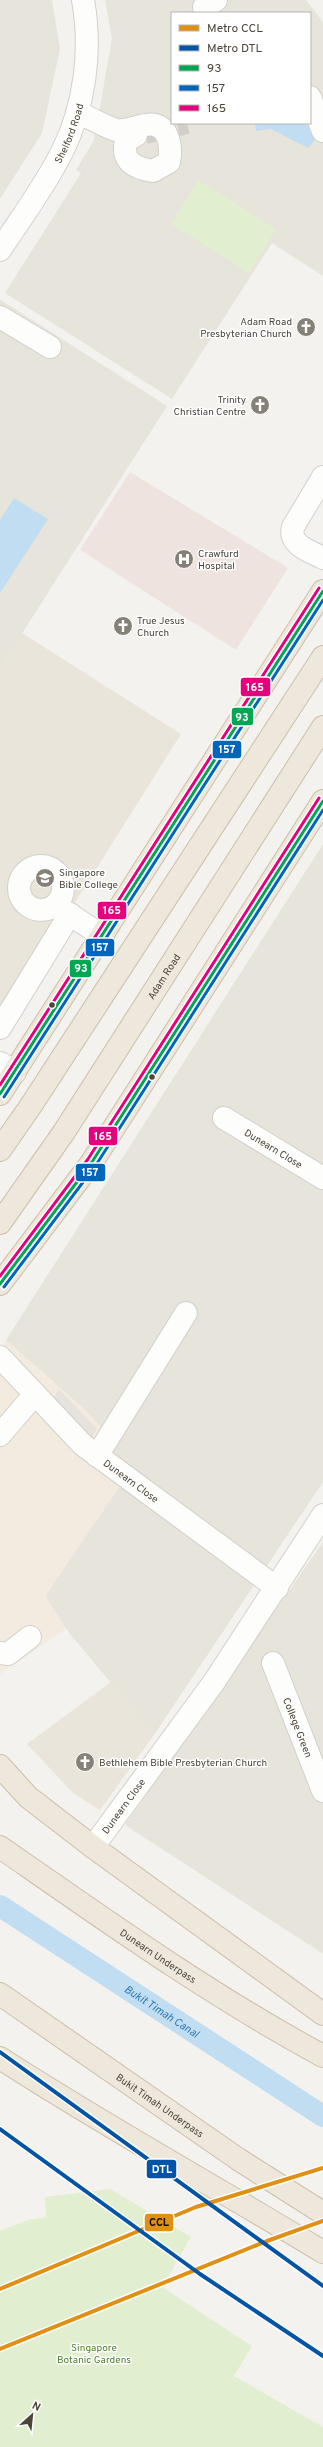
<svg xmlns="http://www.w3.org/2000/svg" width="323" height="2447" font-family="Overpass,sans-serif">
<rect width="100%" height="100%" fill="#f4f2ee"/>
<g fill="#e7e4dc" fill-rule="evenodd">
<path d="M0 0H52L60 49 42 133 0 199Z"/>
<path d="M105 0H306L323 22V276L272 243 172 399 5 293 81 173 76 170 94 140 112 39ZM172 13H310V123H172Z"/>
<path d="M1 300 167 406 0 668V301Z"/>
<path d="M323 844V1482L154 1735 66 1629 45 1596 122 1483 103 1430 84 1409 6 1340Z"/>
<path d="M323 1542V1954L125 1825Z"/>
</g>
<path fill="#f3ebdf" d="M6 1340 84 1409 104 1430 122 1483 45 1596 66 1629 0 1674V1350Z"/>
<g fill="#eae5da">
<path d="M22 633 181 734 0 1022V668Z"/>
<path d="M111 1682 154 1735 100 1810 73 1793 27 1744Z"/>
</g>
<path fill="#eee3df" d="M130 472 288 568 236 650 80 550Z"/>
<g fill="#e1eecf">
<path d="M198 180 276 229 249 273 171 224Z"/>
<path d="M110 2189 191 2237 162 2287 252 2346 234 2376 323 2427V2447H0V2231L28 2220 46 2217 45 2197Z"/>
</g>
<path fill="#e6e3df" d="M59 1389 97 1429 90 1440 52 1400Z"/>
<g fill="#c0ddf1">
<path d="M255 123H302L317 130 314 141 308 148 271 129 256 131Z"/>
<path d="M14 498 48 519 0 593V520Z"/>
</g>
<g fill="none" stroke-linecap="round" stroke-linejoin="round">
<path stroke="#c0ddf1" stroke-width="22" id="s1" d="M0 1906 323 2116"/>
<path stroke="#d2cfca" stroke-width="22" stroke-dasharray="22 11" stroke-linecap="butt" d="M145 133 187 123"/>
<defs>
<g id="minor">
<path d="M204 7 216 0"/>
<path d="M310 97 323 131"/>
<path d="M77 112C89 117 103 126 116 130 127 132 136 126 146 125 169 121 172 147 169 162L153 171C134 168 121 161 126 141L136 135"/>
<path id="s2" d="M0 250C21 218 45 186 62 152 85 106 92 50 83 0"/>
<path d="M0 317 50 347"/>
<path d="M323 477 293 527C288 545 310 551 323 558"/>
<circle cx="41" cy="888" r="22"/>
<path d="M58 907 103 936"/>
<path d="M0 1028 70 914"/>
<path d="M0 1063 15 1072"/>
<path id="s3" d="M224 1118 323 1178"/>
<path id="s4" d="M0 1357 83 1445 277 1588"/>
<path d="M0 1435 35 1394"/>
<path d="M97 1456 186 1313"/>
<path d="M0 1653 8 1654 30 1637"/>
<path id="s5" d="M273 1663 323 1791"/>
<path id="s6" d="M93 1847 214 1682 323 1515"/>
</g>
<g id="highway">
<path d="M0 1094 323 591"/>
<path d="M0 1150 30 1107 323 657"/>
<path id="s7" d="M0 1223 64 1132 323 727"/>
<path d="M0 1284 92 1162 323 801"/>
<path d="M0 1766 28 1797 93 1847 323 2014"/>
<path id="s8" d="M0 1847C105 1920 210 1995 323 2056"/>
<path id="s9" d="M0 1994 238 2159 323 2213"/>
<path d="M0 2058C105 2126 216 2187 323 2252"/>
</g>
</defs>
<use href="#minor" stroke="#d2d0cb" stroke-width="24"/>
<use href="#highway" stroke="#ccbfa9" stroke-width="24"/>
<use href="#minor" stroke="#fdfdfc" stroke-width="22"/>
<use href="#highway" stroke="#ede8db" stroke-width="22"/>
<defs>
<g id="bus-1">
<path d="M0 1094 323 591"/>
<path d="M0 1284 92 1162 323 801"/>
</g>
<g id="bus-2">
<path d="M4 1097 323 600"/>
<path d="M4 1287 96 1165 323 810"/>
</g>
<g id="bus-3">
<path d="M0 1085 319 588"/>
<path d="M0 1276 88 1159 319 798"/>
</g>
</defs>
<use href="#bus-1" stroke="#fff" stroke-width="6"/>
<use href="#bus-2" stroke="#fff" stroke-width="6"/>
<use href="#bus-3" stroke="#fff" stroke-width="6"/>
<use href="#bus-1" stroke="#00a651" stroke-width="3"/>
<use href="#bus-2" stroke="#0065bd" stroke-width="3"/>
<use href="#bus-3" stroke="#e5007d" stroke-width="3"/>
<defs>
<g id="metro-1">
<path d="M0 2289 196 2207 323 2168"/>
<path d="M0 2349 267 2241 323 2221"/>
</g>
<g id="metro-2">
<path d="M0 2052 323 2286"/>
<path d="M0 2129 200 2274 323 2356"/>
</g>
</defs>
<use href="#metro-1" stroke="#fff" stroke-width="7"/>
<use href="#metro-2" stroke="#fff" stroke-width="7"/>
<use href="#metro-1" stroke="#e09014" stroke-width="4"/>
<use href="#metro-2" stroke="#0354a6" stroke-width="4"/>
</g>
<defs>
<symbol id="church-disc" viewBox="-11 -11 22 22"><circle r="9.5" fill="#868178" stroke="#fff"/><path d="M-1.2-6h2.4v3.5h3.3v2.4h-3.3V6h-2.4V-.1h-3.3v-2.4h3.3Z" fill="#fff"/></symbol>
<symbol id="hospital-disc" viewBox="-11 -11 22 22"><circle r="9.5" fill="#868178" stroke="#fff"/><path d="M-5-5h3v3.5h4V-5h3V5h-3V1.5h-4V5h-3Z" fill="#fff"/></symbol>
<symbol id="university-disc" viewBox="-11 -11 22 22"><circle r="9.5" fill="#868178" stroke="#fff"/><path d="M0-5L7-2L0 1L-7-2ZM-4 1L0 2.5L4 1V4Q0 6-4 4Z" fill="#fff"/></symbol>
</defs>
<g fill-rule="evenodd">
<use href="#church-disc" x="295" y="316" width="22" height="22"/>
<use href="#church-disc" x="249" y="394" width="22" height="22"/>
<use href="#hospital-disc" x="173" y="548" width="22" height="22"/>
<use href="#church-disc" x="112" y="615" width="22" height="22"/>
<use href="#university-disc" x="34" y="867" width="22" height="22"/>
<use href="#church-disc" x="74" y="1751" width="22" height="22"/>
</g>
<g fill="#4b4439" stroke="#fff" stroke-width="1.5">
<circle cx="52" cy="1005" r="3.5"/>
<circle cx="152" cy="1077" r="3.5"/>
</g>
<g text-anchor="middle" stroke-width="3" stroke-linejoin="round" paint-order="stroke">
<g font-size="10" fill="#4b4439" stroke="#fff">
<text dy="4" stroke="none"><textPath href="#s2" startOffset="136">Shelford Road</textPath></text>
<text dy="4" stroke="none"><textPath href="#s7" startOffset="296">Adam Road</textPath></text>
<text dy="4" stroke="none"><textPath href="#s3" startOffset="58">Dunearn Close</textPath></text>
<text dy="4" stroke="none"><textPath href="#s4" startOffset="181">Dunearn Close</textPath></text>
<text dy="4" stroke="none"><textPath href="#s5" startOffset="69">College Green</textPath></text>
<text dy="4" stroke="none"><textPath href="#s6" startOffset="51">Dunearn Close</textPath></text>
<text dy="4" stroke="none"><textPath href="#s8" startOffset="192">Dunearn Underpass</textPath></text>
<text dy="4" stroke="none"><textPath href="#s9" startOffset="195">Bukit Timah Underpass</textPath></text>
</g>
<g font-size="10" fill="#4b4439" stroke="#fff" text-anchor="start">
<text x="292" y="325" text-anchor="end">Adam Road<tspan x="292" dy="12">Presbyterian Church</tspan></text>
<text x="246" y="403" text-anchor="end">Trinity<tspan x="246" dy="12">Christian Centre</tspan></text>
<text x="198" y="557">Crawfurd<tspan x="198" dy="12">Hospital</tspan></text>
<text x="137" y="624">True Jesus<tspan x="137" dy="12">Church</tspan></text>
<text x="59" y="876">Singapore<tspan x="59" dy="12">Bible College</tspan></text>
<text x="99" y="1766">Bethlehem Bible Presbyterian Church</text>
</g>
<g font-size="10" fill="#4a7f2a" stroke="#fff">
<text x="94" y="2351">Singapore<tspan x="94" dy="12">Botanic Gardens</tspan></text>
</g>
<g font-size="11" font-style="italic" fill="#2e7ab2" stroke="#fff">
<text dy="4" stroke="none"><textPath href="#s1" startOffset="193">Bukit Timah Canal</textPath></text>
</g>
</g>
<g stroke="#fff" stroke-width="1.5">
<rect x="240" y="677" width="31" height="20" rx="4" fill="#e5007d"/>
<rect x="231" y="707" width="23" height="19" rx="4" fill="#00a651"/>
<rect x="212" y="740" width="30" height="19" rx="4" fill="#0065bd"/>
<rect x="97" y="901" width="30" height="19" rx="4" fill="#e5007d"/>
<rect x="85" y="938" width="30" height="19" rx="4" fill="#0065bd"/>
<rect x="69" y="959" width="23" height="19" rx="4" fill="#00a651"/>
<rect x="88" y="1126" width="30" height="20" rx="4" fill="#e5007d"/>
<rect x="75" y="1163" width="31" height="19" rx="4" fill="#0065bd"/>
<rect x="146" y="2159" width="31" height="20" rx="4" fill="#0354a6"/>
<rect x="144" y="2213" width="30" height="19" rx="4" fill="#e09014"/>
</g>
<g font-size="11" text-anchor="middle" font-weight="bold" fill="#fff">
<text x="255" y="691">165</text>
<text x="242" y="721">93</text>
<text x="227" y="753">157</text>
<text x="112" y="914">165</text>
<text x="100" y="951">157</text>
<text x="81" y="972">93</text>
<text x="103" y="1140">165</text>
<text x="90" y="1176">157</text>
<text x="162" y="2173">DTL</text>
</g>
<g font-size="11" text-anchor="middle" font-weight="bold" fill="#111">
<text x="159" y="2226">CCL</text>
</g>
<rect x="171" y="12" width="140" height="112" fill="#ffffff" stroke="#b7b4b0"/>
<rect x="179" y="25" width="20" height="6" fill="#e09014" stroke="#b7b4b0"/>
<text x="207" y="32" font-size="12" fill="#4b4439">Metro CCL</text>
<rect x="179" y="45" width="20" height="6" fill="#0354a6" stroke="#b7b4b0"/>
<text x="207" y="52" font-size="12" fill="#4b4439">Metro DTL</text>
<rect x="179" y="65" width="20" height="6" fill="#00a651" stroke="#b7b4b0"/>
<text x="207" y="72" font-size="12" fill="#4b4439">93</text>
<rect x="179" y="85" width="20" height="6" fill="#0065bd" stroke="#b7b4b0"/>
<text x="207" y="92" font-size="12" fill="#4b4439">157</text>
<rect x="179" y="105" width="20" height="6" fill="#e5007d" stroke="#b7b4b0"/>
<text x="207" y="112" font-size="12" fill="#4b4439">165</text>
<g transform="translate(32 2415) rotate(27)" stroke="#ffffff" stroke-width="3" paint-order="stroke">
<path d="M0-3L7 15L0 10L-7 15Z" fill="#4b4439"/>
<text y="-6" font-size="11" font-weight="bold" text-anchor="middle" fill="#4b4439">N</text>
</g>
</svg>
